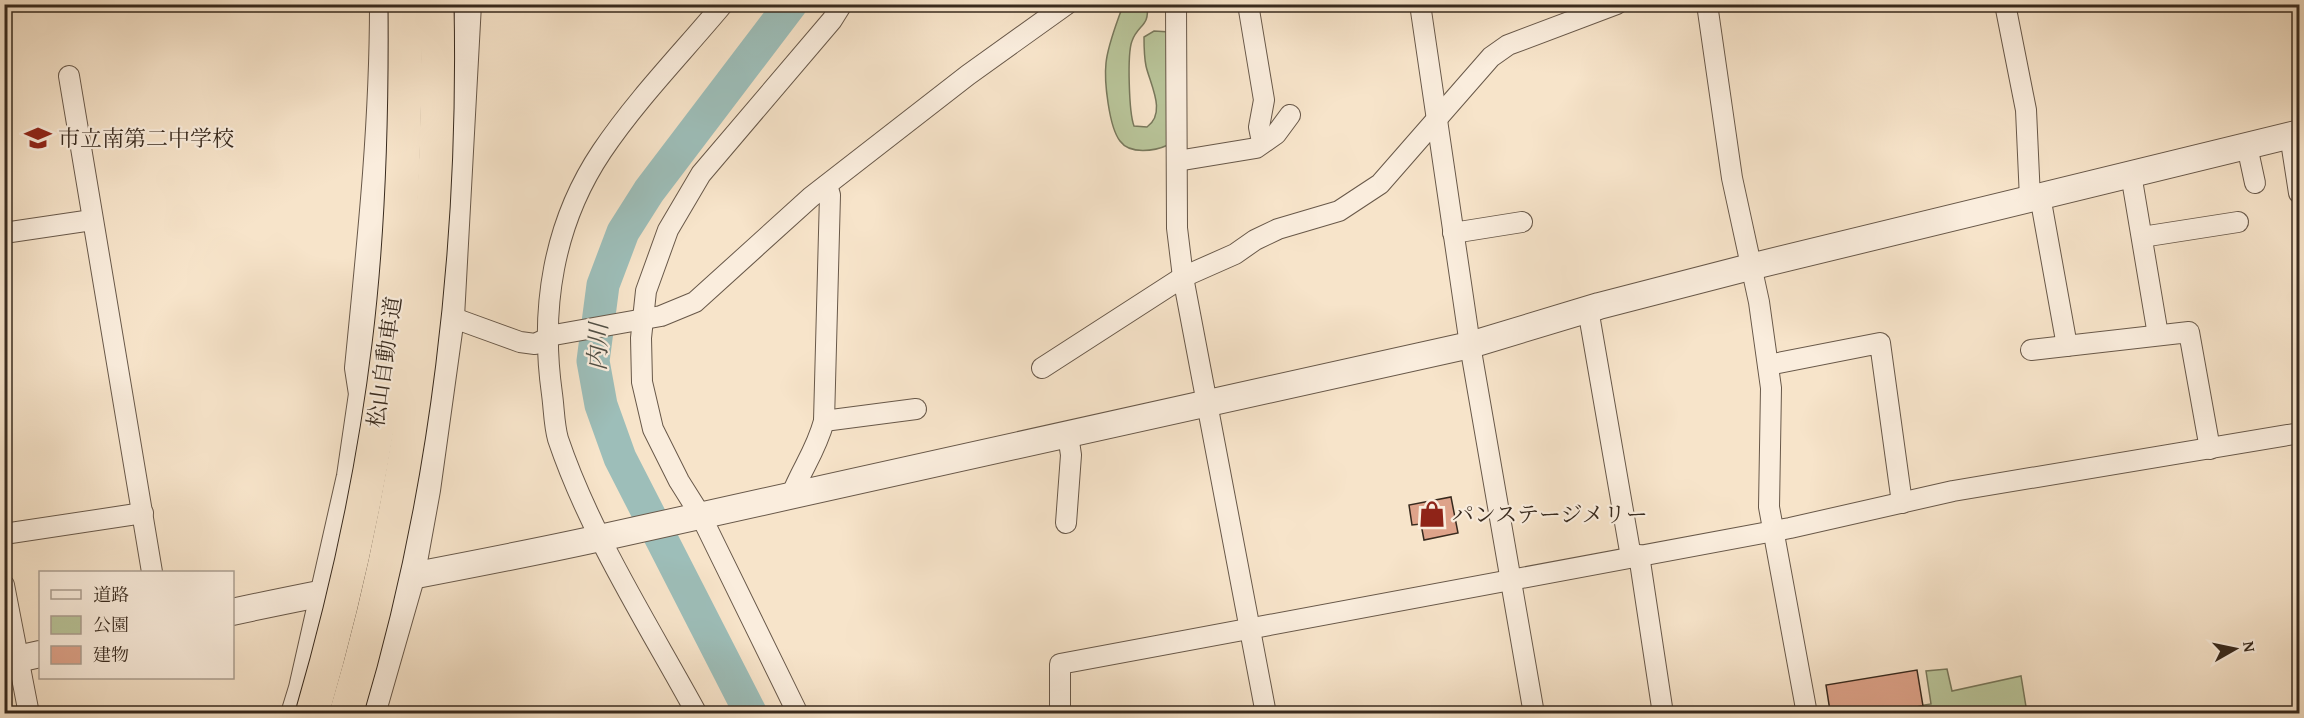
<svg xmlns="http://www.w3.org/2000/svg" width="2304" height="718" font-family="'Gentium Book Plus','Noto Serif JP',serif">
<rect width="100%" height="100%" fill="#f7e4ca"/>
<filter id="stains"><feTurbulence type="fractalNoise" baseFrequency=".00333" numOctaves="4"/><feColorMatrix values="0 0 0 0 .2 0 0 0 0 .09 0 0 0 0 .02 0 0 0 .5 -.17"/></filter>
<radialGradient id="worn" r=".72"><stop offset=".6" stop-color="#630" stop-opacity="0"/><stop offset="1" stop-color="#630" stop-opacity=".3"/></radialGradient>
<g fill="#b9c59a" stroke="#78785c" stroke-width="1.5">
<path d="M1123 5H1147C1150 27 1138 24 1132 41 1127 54 1129 113 1134 126L1147 127C1167 113 1150 84 1146 66 1144 56 1144 47 1144 37L1154 31 1170 32 1168 145C1155 151 1130 155 1120 141 1109 127 1104 81 1106 63 1108 44 1117 23 1123 5Z"/>
<path d="M1947 669 1952 691 2021 676 2027 713 1894 714V710L1931 704 1926 671Z"/>
</g>
<g fill="none" stroke-linecap="round" stroke-linejoin="round">
<path stroke="#9dbeb9" stroke-width="33" d="M751 714 620 458 601 405 593 361 603 285 623 232 649 191 791 4"/>
</g>
<g fill="#dea38a" stroke="#382a1e" stroke-width="1.5">
<path d="M1451 497 1458 533 1424 540 1421 524 1412 525 1409 505Z"/>
<path d="M1917 670 1923 706 1894 710V714H1822L1830 711 1826 685Z"/>
</g>
<g fill="none" stroke-linecap="round" stroke-linejoin="round">
<defs>
<g id="minor">
<path d="M1176 4 1177 228 1183 277 1266 714"/>
<path d="M1248 4 1264 100 1259 127 1262 142"/>
<path d="M1420 4 1470 345 1534 714"/>
<path d="M1707 4 1732 178 1759 302 1771 388 1769 507 1807 714"/>
<path d="M2005 4 2026 110 2030 199"/>
<path d="M69 76 152 572"/>
<path d="M2290 135 2299 193"/>
<path d="M2247 146 2255 183"/>
<path d="M1177 161 1256 148 1276 134 1290 115"/>
<path d="M2131 174 2158 335"/>
<path d="M2040 196 2067 346"/>
<path d="M4 233 92 220"/>
<path d="M1453 233 1522 222"/>
<path d="M2142 237 2238 222"/>
<path d="M1588 309 1631 557"/>
<path d="M451 317 520 342 535 344 554 335 661 316 695 302 811 197 968 75 1067 4"/>
<path d="M2031 350 2189 332 2210 449"/>
<path d="M1768 365 1880 343 1902 503"/>
<path d="M1042 368 1183 277 1235 254 1255 240 1278 229 1339 211 1380 184 1491 57 1508 45 1617 4"/>
<path d="M824 421 916 409"/>
<path d="M791 496C802 468 816 451 824 421L830 195 827 185"/>
<path d="M1066 523 1071 455 1068 435"/>
<path d="M4 534 143 513"/>
<path d="M1639 555 1663 714"/>
<path d="M4 585 29 714"/>
<path d="M697 714C649 626 590 534 558 439 554 425 554 408 552 394 540 309 553 224 602 151 637 99 683 52 723 4"/>
<path d="M798 714 701 516 679 481 653 429 642 382 641 338 646 291 668 230 701 174 832 20 842 4"/>
<path d="M1060 714V664L1790 528 1953 491 2300 433"/>
</g>
<g id="tertiary">
<path d="M232 612C355 585 478 565 600 538 890 475 1180 410 1470 345L1599 306 1750 267 2300 133"/>
<path d="M4 662 40 654"/>
<path d="M294 714 302 688 350 476 362 394 358 368C370 247 383 127 383 4"/>
<path d="M372 714 411 578 427 490 451 317 468 4"/>
</g>
</defs>
<use href="#minor" stroke="#685849" stroke-width="22"/>
<use href="#tertiary" stroke="#685849" stroke-width="28"/>
<use href="#minor" stroke="#faeddd" stroke-width="20"/>
<use href="#tertiary" stroke="#faeddd" stroke-width="26"/>
<defs>
<g id="motorway-bridge">
<path d="M312 714C347 594 374 468 389 345 403 232 406 118 405 4"/>
<path d="M346 714C414 487 442 241 437 4"/>
</g>
</defs>
<use href="#motorway-bridge" stroke="#382a1e" stroke-width="35" stroke-linecap="butt"/>
<use href="#motorway-bridge" stroke="#f7e4ca" stroke-width="33"/>
</g>
<defs>
<symbol id="school-bare" viewBox="-9 -9 18 18"><path d="M0-5L7-2L0 1L-7-2ZM-4 1L0 2.5L4 1V4Q0 6-4 4Z" fill="#8f2418" stroke="#faeddd" stroke-width="2.5" paint-order="stroke"/></symbol>
<symbol id="shop-bare" viewBox="-9 -9 18 18"><path d="M-5-2.5h2.3a2.7 3.5 0 0 1 5.4 0H5L5.5 6h-11ZM-1.5-2.5h3a1.5 2.3 0 0 0-3 0Z" fill="#8f2418" stroke="#faeddd" stroke-width="2.5" paint-order="stroke"/></symbol>
</defs>
<g fill-rule="evenodd">
<use href="#school-bare" x="19" y="119" width="38" height="38"/>
<use href="#shop-bare" x="1413" y="495" width="38" height="38"/>
</g>
<g text-anchor="middle" stroke-width="4.5" stroke-linejoin="round" paint-order="stroke">
<g font-size="22" fill="#382a1e" stroke="#faeddd" text-anchor="start">
<text x="58" y="146">市立南第二中学校</text>
<text x="1452" y="522">パンステージメリー</text>
</g>
<g font-size="22" fill="#382a1e" stroke="#faeddd">
<text transform="translate(384 362) rotate(-82)" y="8">松山自動車道</text>
</g>
<g font-size="24" font-style="italic" fill="#514f45" stroke="#faeddd">
<text transform="translate(598 347) rotate(-88)" y="8">内川</text>
</g>
</g>
<rect width="2304" height="718" fill="none" stroke="#f7e4ca" stroke-width="24"/>
<rect x="6" y="6" width="2292" height="706" fill="none" stroke="#382a1e" stroke-width="3"/>
<rect x="12" y="12" width="2280" height="694" fill="none" stroke="#382a1e" stroke-width="1.5"/>
<rect x="39" y="571" width="195" height="108" fill="#faeddd" stroke="#ac9f91" stroke-width="1.5"/>
<rect x="51" y="590" width="30" height="9" fill="#faeddd" stroke="#ac9f91" stroke-width="1.5"/>
<text x="93" y="601" font-size="18" fill="#382a1e">道路</text>
<rect x="51" y="616" width="30" height="18" fill="#b9c59a" stroke="#ac9f91" stroke-width="1.5"/>
<text x="93" y="631" font-size="18" fill="#382a1e">公園</text>
<rect x="51" y="646" width="30" height="18" fill="#dea38a" stroke="#ac9f91" stroke-width="1.5"/>
<text x="93" y="661" font-size="18" fill="#382a1e">建物</text>
<g transform="translate(2235 649) rotate(81)" stroke="#faeddd" stroke-width="4.5" paint-order="stroke">
<path d="M0-4.5L10 22L0 15L-10 22Z" fill="#382a1e"/>
<text y="-9" font-size="16" font-weight="bold" text-anchor="middle" fill="#382a1e">N</text>
</g>
<rect width="100%" height="100%" filter="url(#stains)"/>
<rect width="100%" height="100%" fill="url(#worn)"/>
</svg>
